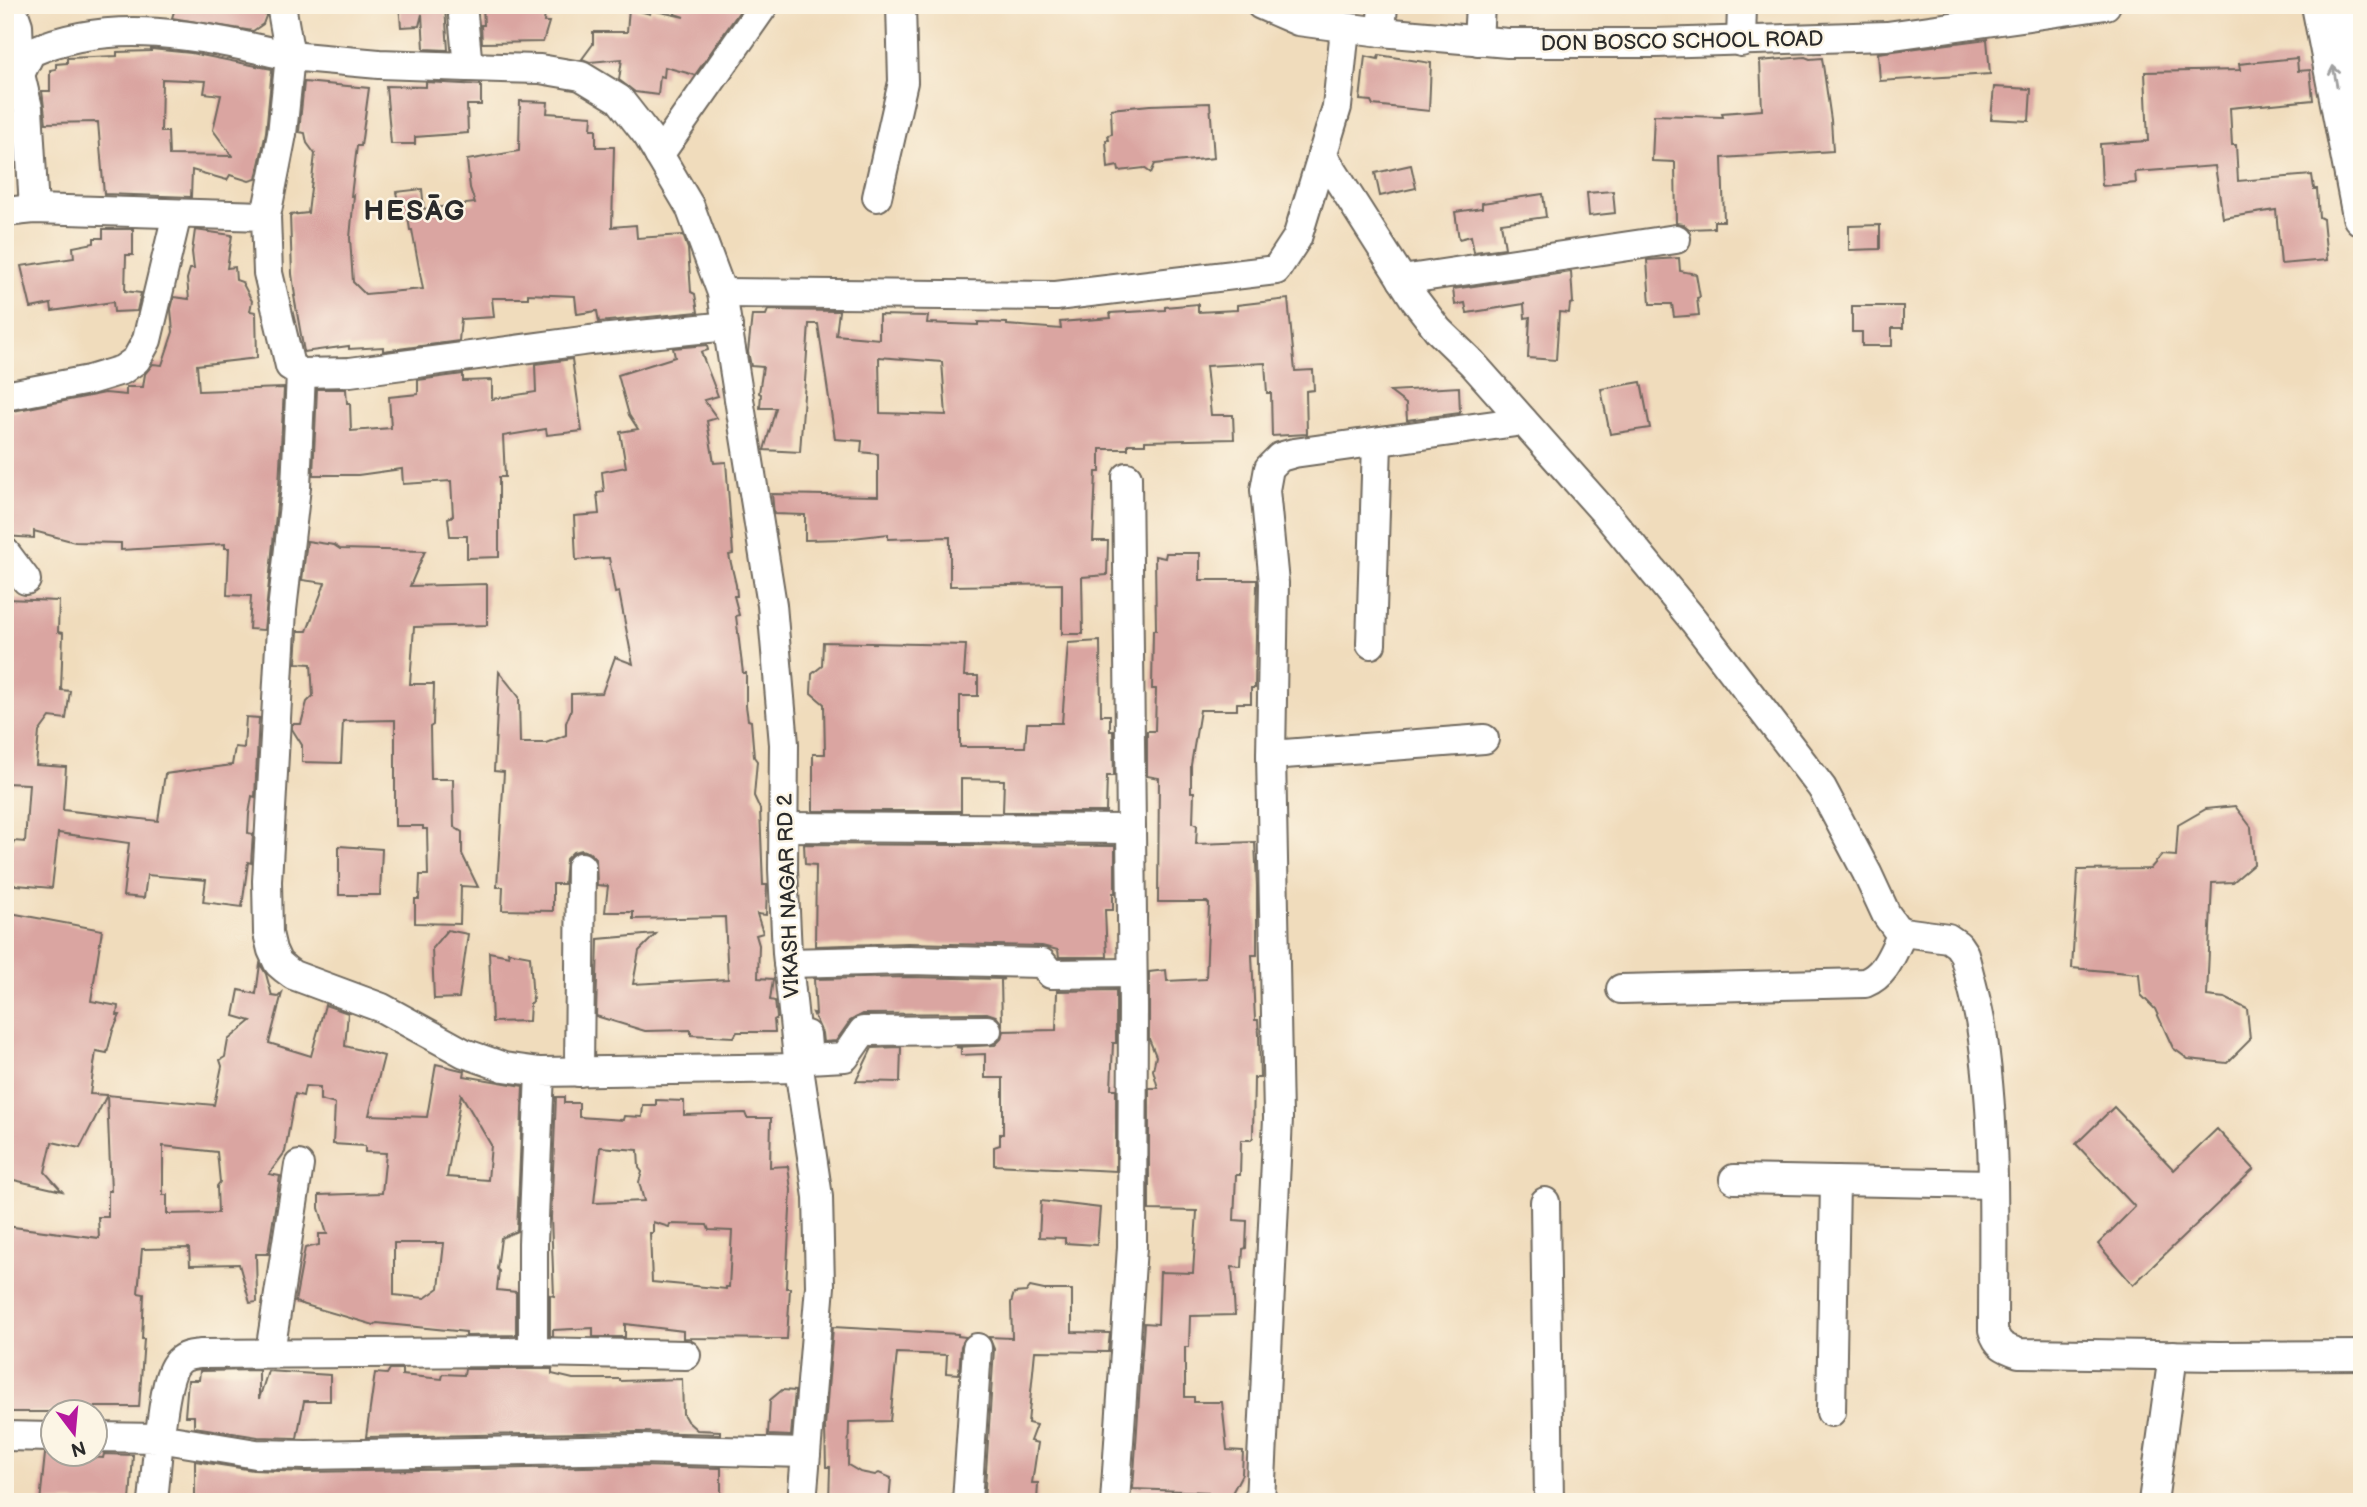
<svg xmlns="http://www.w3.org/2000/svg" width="2367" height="1507" font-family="'Balsamiq Sans',sans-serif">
<rect width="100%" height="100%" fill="#fcf5e5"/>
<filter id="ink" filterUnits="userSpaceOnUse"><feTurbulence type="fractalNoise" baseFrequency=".0143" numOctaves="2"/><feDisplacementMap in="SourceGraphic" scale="14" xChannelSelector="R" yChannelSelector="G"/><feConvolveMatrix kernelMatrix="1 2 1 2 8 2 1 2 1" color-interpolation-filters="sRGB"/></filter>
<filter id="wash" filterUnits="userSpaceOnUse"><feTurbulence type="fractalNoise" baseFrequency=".00686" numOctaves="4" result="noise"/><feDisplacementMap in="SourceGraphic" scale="28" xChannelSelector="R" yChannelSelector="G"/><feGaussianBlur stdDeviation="1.57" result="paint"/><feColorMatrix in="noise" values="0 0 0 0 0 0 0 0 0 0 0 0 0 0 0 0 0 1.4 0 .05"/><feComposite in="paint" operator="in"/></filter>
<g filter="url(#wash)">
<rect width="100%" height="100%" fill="#f0dcbc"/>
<g id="blocks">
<g fill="#daa5a1" fill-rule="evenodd">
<path d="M176 5H265L266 16 263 24 253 31 172 18Z"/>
<path d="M399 5H425L423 10 445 8 448 50 424 49 422 14 419 26 401 27Z"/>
<path d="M483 5H490L494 8 500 5H546L544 22H549L543 42 482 43 481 25H484Z"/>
<path d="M676 5H744L695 75 665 67 664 77 660 76 658 95 635 92 619 80 622 59 590 62 582 59 593 44V32H627L629 8 650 14 651 10 684 17 675 14Z"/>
<path d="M1987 39 1990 74 1880 81 1878 53Z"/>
<path d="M151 49 191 53 272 69 266 132 256 179 249 181 230 175 227 180 192 170 191 197 104 194 98 122 46 123 42 91H50V70L56 69V64L67 63V58L117 56V52L151 51ZM162 79 206 81 204 93 221 95 213 130 232 156 169 155 168 132H161Z"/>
<path d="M1379 55 1431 63 1429 111 1373 105 1371 101 1360 100 1365 56 1378 59Z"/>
<path d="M1805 57 1810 59 1822 58 1831 120 1833 151 1722 158 1724 221H1714V228L1689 229 1683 224 1676 223 1675 162 1652 161 1654 115 1723 117 1722 113 1762 110 1760 61Z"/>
<path d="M2297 58 2298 71 2310 70 2313 100 2230 108 2232 145H2236L2238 181 2312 175 2314 189H2317L2319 217 2323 219 2327 260 2281 264 2276 210 2223 218 2215 166 2135 172 2136 183 2102 186 2100 144 2148 141 2145 72 2240 70 2239 64Z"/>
<path d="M304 82 369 88 361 146H357L351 196 354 195 350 238 353 282 365 294 423 289 412 230H410L408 217 401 215 396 192 422 189 424 209 475 203 470 188 467 160 519 151 520 101 548 102 547 113 592 116 591 129H596V147H614L612 227 636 225 637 238 683 235 688 249 691 292 695 294 698 312 599 322 597 311 577 314 575 296 528 294V298H492L494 317 461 319 459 341 383 351V347L349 349V346L304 352 294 296H295L292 274 290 215 308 213 315 154 307 143 305 133 299 132Z"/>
<path d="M426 82 481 85V105H467L468 133 415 137V144H391L386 86 426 87Z"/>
<path d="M1994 87 2031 89 2029 121 1991 119Z"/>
<path d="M1210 103 1214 158 1155 164 1151 173 1144 168 1119 171 1118 166 1108 168 1106 140H1109L1108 135 1112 134 1111 109 1150 105Z"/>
<path d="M1411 165 1416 188 1380 196 1375 173Z"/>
<path d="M1613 191 1615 213 1589 216 1587 193Z"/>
<path d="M1543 194 1546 217 1501 223 1505 248 1474 252 1471 236 1459 239 1455 212 1482 208V203Z"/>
<path d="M1880 225V249L1849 250V226Z"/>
<path d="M103 229H133V255H126L125 291 141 293 137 311 114 312 113 302 52 311 51 304 31 308 21 266 74 258 73 247 94 243V238H103Z"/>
<path d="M195 230 232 235 227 268 235 267 236 280 242 282 252 301 250 311 256 312 257 358 197 365 199 391 284 388 279 486 264 630 249 629 251 596 227 595 229 548H225V544L121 550V543L75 542 34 531V538L5 536V441L9 442 8 412 105 393 126 395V387H143L145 374 153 364 162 365 173 332 171 309 174 297 189 299 187 279 190 269H194L192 252Z"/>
<path d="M1679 258 1680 271 1696 274 1700 297 1697 298 1699 315 1674 317 1672 304H1650L1647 260Z"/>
<path d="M1571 272 1573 303 1570 304 1569 313 1559 312 1556 360 1528 358 1530 317 1525 318 1524 304 1467 313 1465 303 1455 305 1453 289Z"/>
<path d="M1288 299 1295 371 1313 370 1314 390 1306 391 1307 434 1272 436 1271 393H1267L1265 363 1206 366 1211 415H1233L1234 439 1145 441V444H1128V449H1100V472H1096L1093 541H1108L1107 575 1082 577 1083 634H1062V584L950 586V537L888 539V534L844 539 805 540V515L774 514 772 494 878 496V454L861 452 862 441 835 439 818 324H809L800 452 764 450 776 408H760L761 394 759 393 763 367 751 366 748 352 752 315H766L768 310 839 311 836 335 879 339V315L928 316 927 323 978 325V322L1007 323V325L1061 329 1060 322 1111 318 1110 313 1165 310V307L1198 304V312L1237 310V305ZM879 357 942 362 946 415 880 413Z"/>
<path d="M1852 306H1903V328H1892V346H1862V332H1852Z"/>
<path d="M707 345 708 350 701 352 718 396 704 400 717 418 707 421 714 463 726 462 733 554 729 555 736 585 737 596H734L739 615 736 616 743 673H746V706L748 720 751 721 754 757 757 761 754 796 760 809 763 885H767L766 915 757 914 763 933 756 935 759 945 758 978 773 979 770 1000 775 1001 777 1018 774 1020 775 1032H737L734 1037 691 1035V1030L645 1031 596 1016 598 939 656 934 639 951 633 984 728 979 725 917 633 919V912H605L608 886 597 885 596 859 590 853 582 850 573 852 566 859 564 884H553V911L502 910 503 887H497L504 772 494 771 499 672 519 697 520 743H546L566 735V723L571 710V694L602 693 615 657 633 664 619 592 615 593 609 558 576 560 574 516 599 514 597 493 604 492 602 472 626 467 620 432 638 429 629 415 618 375 675 357 673 348Z"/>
<path d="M572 359 582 431 547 435 546 429 503 436 505 477H499V557L467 558V536H450L448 518 453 516 451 481 403 484 402 469 358 475H313L317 389H346L347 403H350L351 431 391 428 389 397 418 394V380L463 374V381L492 380V399L536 392 535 364Z"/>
<path d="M1641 382 1650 428 1610 434 1601 389Z"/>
<path d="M1459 387 1460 413 1407 420 1406 404 1389 391Z"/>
<path d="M307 541 334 545 340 549 425 551 410 586 487 584V625L414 627 410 684H434L433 725 430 727 431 779H453L454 827 462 832V854L478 887 461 886 460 924 415 923V899H419L420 875H428L427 829H423V826H395V720L343 721 341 763 302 762V745L292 729V724H301L307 702 313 696 311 664 296 663 298 631H307L325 583 302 580Z"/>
<path d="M1166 553H1200V580H1257V584L1255 688H1251V703H1237V710H1200L1191 765V792H1194L1193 823 1197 825 1196 844 1255 842 1257 886V955H1252L1255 1020H1258L1259 1035 1260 1078H1254L1253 1137 1251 1140H1241L1240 1175H1236L1234 1220 1247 1221 1246 1248 1243 1249 1242 1268 1232 1267 1235 1315 1190 1316 1189 1347H1185V1397H1194V1402H1222L1227 1450 1243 1451 1242 1474 1232 1493 1215 1496H1208V1492L1133 1489 1144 1323 1158 1324 1160 1272 1193 1273 1197 1211 1149 1210V1088H1158L1153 1070 1156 1056 1149 1039V972L1166 970 1167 981 1206 979 1209 904 1207 902H1158L1159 778 1147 776V731H1155L1156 689H1152L1153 630H1156L1155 556 1165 558Z"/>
<path d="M5 599 59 601 58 632 63 633 61 690 70 691 66 719 50 717 39 732 36 765 66 767 63 810 158 821 165 774 232 765 235 747 244 748 246 717 259 718 255 797 252 796 249 814 248 833 253 834 251 863 248 862 242 907 203 902 206 880 147 875 144 898 123 896 129 843 58 833 52 888 5 884V849H12L14 841 25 842 29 784 5 783Z"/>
<path d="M1100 641 1101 715H1110V731H1113L1114 776H1107L1106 812H1003L1004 780 961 779V811H813V754H825L824 704 811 693 812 674 822 666 823 642 966 645 964 676H978V696H960V747H1025L1027 723H1062L1068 643Z"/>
<path d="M2235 806 2251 827 2254 864 2233 882 2212 883 2207 996 2225 998 2247 1009 2250 1040 2227 1063 2188 1059 2173 1048 2155 1009 2141 995 2139 974 2072 968 2078 870 2150 869 2162 855 2176 856 2178 825 2206 809Z"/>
<path d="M804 844 1115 846V893H1113V910H1105L1107 957H1059L1058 950 1042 946 908 943 815 946 816 865 805 864Z"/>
<path d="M339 846 382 849 380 895H339Z"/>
<path d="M5 912 102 930 91 1001 118 1006 117 1015H120L113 1030 107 1053 96 1051 90 1094 107 1095 80 1148 52 1142 45 1172 62 1191 5 1178Z"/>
<path d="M447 930 468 934 459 998 434 999 432 948Z"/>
<path d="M489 952 509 956 508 952 530 956 533 1002 530 1003 529 1021 492 1022Z"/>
<path d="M260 964 266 974 272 996 278 997 282 993 269 1043 311 1056 325 1005 348 1013 345 1046 384 1056 369 1115 427 1117 436 1064 465 1071 464 1076 523 1086 517 1231 501 1238 497 1269 499 1271 497 1290 516 1292V1335L466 1336V1332L377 1323 374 1325 295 1302 305 1248 319 1245V1234H327L319 1208V1195L382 1193 386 1153 365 1152V1146L333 1144 335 1104 320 1100V1087L305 1086 303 1096 295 1094 285 1152 269 1174 280 1176 268 1254H256L257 1302 250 1303 239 1264 190 1265 189 1248 142 1249 138 1293 144 1294 142 1339H144L139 1407H95V1412H5V1226L99 1238 98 1217H108V1191H111L107 1095 214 1105 222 1066 220 1060 225 1057 228 1040 251 1021 234 1016 239 990 256 994ZM461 1094 491 1145 488 1180 447 1177ZM163 1146 217 1152 220 1182 217 1186 218 1213 167 1214V1195H163ZM394 1243H444L439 1288 425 1298 394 1295Z"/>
<path d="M908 977 1004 979 1001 980 1002 1024 996 1016 987 1013 863 1014 850 1021 836 1041 823 1042 822 1033 813 1013 816 1014 814 979Z"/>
<path d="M1116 990V1043H1113L1111 1089H1116V1171L994 1165V1147L1000 1145V1134H1003V1078H985V1054L961 1055V1048L956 1047 995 1045 1001 1039 1003 1031 1056 1030 1057 991Z"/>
<path d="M901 1047 900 1082 856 1081 872 1048Z"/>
<path d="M556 1097H564V1103H579V1117L623 1120 624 1116 642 1117 643 1105H656V1100L684 1101V1115L745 1113 747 1118H771L770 1167 788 1166 791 1190 786 1288H790L787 1339 683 1338V1331L625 1324V1337H593V1328L553 1330V1336H550V1295L554 1296 551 1217ZM600 1147 638 1150 639 1168 642 1172 639 1182 644 1201 594 1203ZM653 1222 669 1227 670 1224 707 1225 709 1230 732 1231 729 1287H726V1289L652 1282 650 1233H653Z"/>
<path d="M2114 1107 2174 1170 2217 1129 2254 1169 2133 1285 2098 1244 2135 1207 2076 1144Z"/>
<path d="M1041 1201 1100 1208 1097 1245 1065 1243V1238L1039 1237Z"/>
<path d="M1030 1287 1044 1290H1072V1332L1110 1333 1108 1352 1035 1351 1028 1423 1036 1425 1030 1441 1038 1443 1032 1483H1038L1037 1502H984L994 1349 989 1337 1012 1338 1011 1303 1014 1293 1026 1292Z"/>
<path d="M833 1327 958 1334V1336L966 1337 961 1346 959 1374 946 1373 947 1355 897 1353 890 1421 849 1422 848 1465 860 1472 875 1475 879 1473 891 1478 889 1502H829L830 1467H826L825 1426Z"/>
<path d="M390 1369H402V1375L442 1379 443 1374 464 1375 465 1369H552V1374L573 1379H620V1381L682 1379 683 1414 687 1421 697 1430 720 1431V1434L639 1432 366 1437 375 1373 387 1374Z"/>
<path d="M259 1370V1399L268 1371 330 1375V1401H304L297 1438 258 1437 194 1427V1416H185L188 1380H199L200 1371Z"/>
<path d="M782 1390 795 1391 791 1436 768 1435 770 1400Z"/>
<path d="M45 1454 103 1458 104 1454 133 1455 130 1501 40 1502Z"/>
<path d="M195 1461 253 1470 306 1472 639 1466 721 1468V1502H195Z"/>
</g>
</g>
</g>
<g filter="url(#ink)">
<use href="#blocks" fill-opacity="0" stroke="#70695e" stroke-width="2"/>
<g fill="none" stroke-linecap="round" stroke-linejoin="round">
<defs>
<g id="minor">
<path d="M11 5 18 25 20 74 28 108 34 209"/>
<path d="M462 5 468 67 540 69 581 76 619 99 648 136 690 207 722 293 772 605 784 744 783 869 787 953 799 1068 818 1197 820 1286 802 1502"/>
<path d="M1261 5 1298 21 1381 32 1508 43H1656L1887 36 2106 5"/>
<path d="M1381 32 1383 5"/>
<path d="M1478 41 1480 5"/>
<path d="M1741 42 1742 5"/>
<path d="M5 86 20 74 31 52C115 15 205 37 290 56L281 5"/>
<path d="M1322 154 1415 300 1438 330 1472 363 1607 515 1694 621 1822 788 1867 873 1886 914 1896 928 1903 932 1948 938 1958 945 1964 954C1970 978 1977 1002 1981 1026 1997 1126 1993 1229 1993 1330 1997 1345 2004 1348 2019 1353L2219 1356 2362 1355"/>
<path d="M659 155 764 5"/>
<path d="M877 197 903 82 901 5"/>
<path d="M5 212 34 209 266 216 268 273 290 366 301 373 350 372 590 340 728 326"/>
<path d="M266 216 282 134 290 56 379 64 468 67"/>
<path d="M1402 280 1676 239"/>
<path d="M722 293 1056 296 1276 270 1297 238 1337 107 1345 28"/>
<path d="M301 373 296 487 282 610 267 881 268 933 272 950 278 963 285 969 293 975 382 1008 464 1053 504 1067 540 1072"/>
<path d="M5 396 89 380 122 370 136 360 147 340 177 214"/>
<path d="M5 552 26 580"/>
<path d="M1371 644 1377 442"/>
<path d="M1271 755 1484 739"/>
<path d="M783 827 1131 829"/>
<path d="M788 963 908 960 1042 963 1051 974 1131 973"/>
<path d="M1621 989 1865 983C1887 974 1892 953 1903 932"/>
<path d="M802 1036 806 1035 808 1059 845 1057 863 1031 987 1030"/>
<path d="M579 1072 581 867"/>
<path d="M1734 1179 1993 1184"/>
<path d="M1545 1202 1549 1502"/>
<path d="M270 1352 299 1165"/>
<path d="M533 1352V1243L540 1072 799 1068"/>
<path d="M686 1355 533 1352 200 1354C193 1355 185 1355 179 1361 165 1373 163 1419 159 1438L256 1454 306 1455 639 1449 806 1453"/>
<path d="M1831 1412 1835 1181"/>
<path d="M5 1436 52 1437"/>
<path d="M94 1437 159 1438 153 1502"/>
<path d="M967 1502 977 1348"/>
<path d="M1115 1502 1132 1247 1133 1005 1127 477"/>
<path d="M1260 1502 1278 1118 1271 755 1274 583 1265 490 1269 468 1280 457 1294 453 1523 421"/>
<path d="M2153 1502 2173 1355"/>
</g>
<g id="secondary">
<path d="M2321 5 2362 216"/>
<path d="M2352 5 2362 65"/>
</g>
</defs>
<use href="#minor" stroke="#70695e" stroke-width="32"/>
<use href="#secondary" stroke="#70695e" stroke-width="42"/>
<use href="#minor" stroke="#fff" stroke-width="28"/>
<use href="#secondary" stroke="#fff" stroke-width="38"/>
</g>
<defs><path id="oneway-shaft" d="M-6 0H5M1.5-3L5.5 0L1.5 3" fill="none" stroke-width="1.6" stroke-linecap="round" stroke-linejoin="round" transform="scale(1.75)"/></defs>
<use stroke="#a0a0a0" href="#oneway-shaft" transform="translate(2335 76) rotate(-101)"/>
</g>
<g text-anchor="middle" stroke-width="5" stroke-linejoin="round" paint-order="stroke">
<g font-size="21" fill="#2b2b2b" stroke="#fcf5e5">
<text transform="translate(1682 41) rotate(-1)" y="7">DON BOSCO SCHOOL ROAD</text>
<text transform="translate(788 896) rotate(-92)" y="7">VIKASH NAGAR RD 2</text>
</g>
<g font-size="28" font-weight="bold" letter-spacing="2" fill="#2b2b2b" stroke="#fcf5e5">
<text x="415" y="220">HESĀG</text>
</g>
</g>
<rect width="2367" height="1507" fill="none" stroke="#fcf5e5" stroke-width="28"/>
<g transform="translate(74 1433) rotate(164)"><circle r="33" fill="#fcf5e5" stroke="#a8a49b" stroke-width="2"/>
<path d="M0-5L12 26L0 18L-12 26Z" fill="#b5179e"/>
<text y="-10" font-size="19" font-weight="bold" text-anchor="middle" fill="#2b2b2b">N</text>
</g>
</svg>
